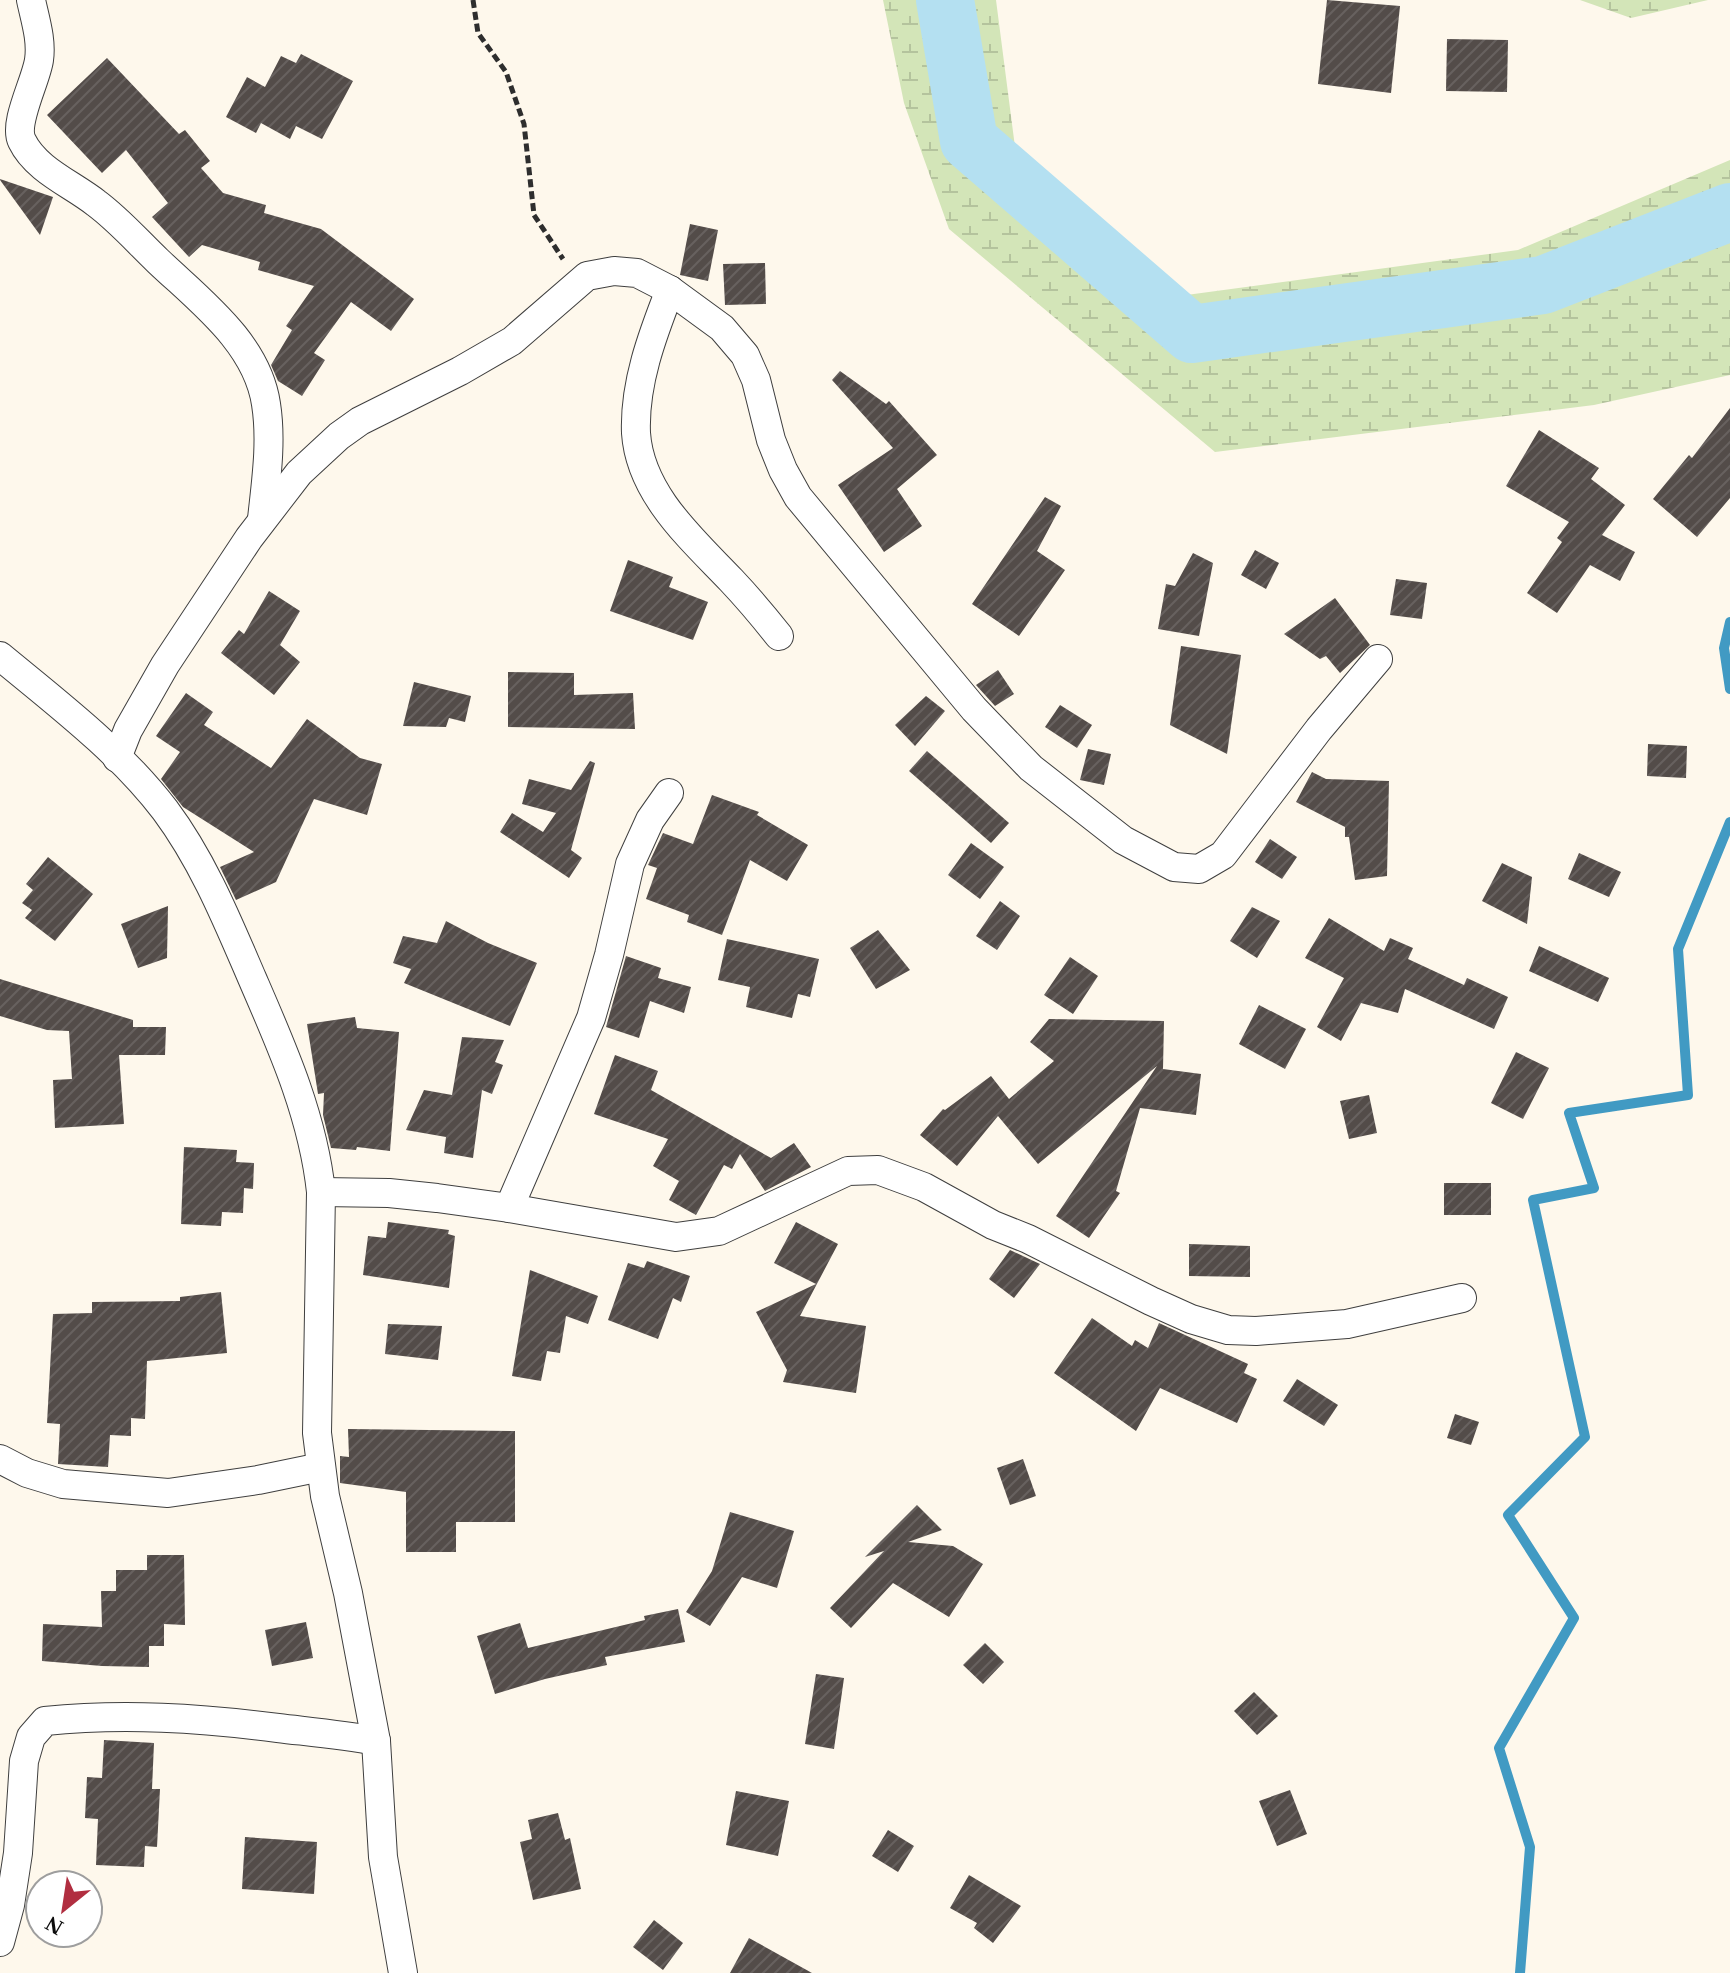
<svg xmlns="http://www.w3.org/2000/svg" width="1730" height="1973" font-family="Georgia,serif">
	<defs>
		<pattern id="wetland-marsh" width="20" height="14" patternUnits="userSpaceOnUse" patternTransform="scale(2)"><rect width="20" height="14" fill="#d3e5b8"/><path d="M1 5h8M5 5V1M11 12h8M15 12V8" fill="none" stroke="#b4c39d"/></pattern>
		<pattern id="building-hatch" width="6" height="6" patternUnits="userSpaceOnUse" patternTransform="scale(2)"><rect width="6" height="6" fill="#534c49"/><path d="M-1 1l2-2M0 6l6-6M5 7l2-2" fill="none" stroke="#67615f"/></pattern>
	</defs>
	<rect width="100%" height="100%" fill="#fef8ec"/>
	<g fill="url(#wetland-marsh)">
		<polygon points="883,0 996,0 1015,147 1179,296 1518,250 1730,160 1730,375 1594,405 1215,452 949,229 904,103"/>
		<polygon points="1580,0 1708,0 1631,18"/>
	</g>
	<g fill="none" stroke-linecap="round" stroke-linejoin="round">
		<g stroke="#419ac3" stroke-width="10">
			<polyline points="1711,220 1730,231"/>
			<polyline points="1730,622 1724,648 1730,689"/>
			<polyline points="1520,1973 1530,1847 1499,1748 1574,1618 1508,1515 1585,1437 1533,1200 1594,1188 1569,1113 1688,1095 1678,949 1730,822"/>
		</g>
		<polyline stroke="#b4e0f1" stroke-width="58" points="945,0 969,141 1192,334 1543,285 1730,212"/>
	</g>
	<g fill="url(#building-hatch)">
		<polygon points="1327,0 1400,6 1391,93 1318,84"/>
		<polygon points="1447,39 1508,40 1507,92 1446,91"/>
		<polygon points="301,54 353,81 322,139 296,126 290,139 261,123 256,133 226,117 247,77 265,87 281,56 296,63"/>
		<polygon points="107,58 179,134 185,130 210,161 201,168 223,193 266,205 264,213 321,229 414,299 391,331 351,302 314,353 325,360 302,396 278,381 271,365 292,330 286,326 314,286 258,270 260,262 202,245 189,257 152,217 168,203 126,150 102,173 47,115"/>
		<polygon points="0,179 53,197 40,235 0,180"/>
		<polygon points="690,224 718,230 708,281 680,275"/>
		<polygon points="765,263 766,304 725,305 723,264"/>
		<polygon points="840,371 886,404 889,401 937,455 897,489 922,526 884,552 838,485 893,448 832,380"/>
		<polygon points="1730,408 1730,498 1697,537 1653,499 1689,455 1692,458"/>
		<polygon points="1539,430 1599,468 1591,479 1625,505 1602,535 1635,552 1620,581 1590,565 1557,613 1527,593 1562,542 1557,538 1569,522 1506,486"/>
		<polygon points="1045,497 1061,506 1037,551 1065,570 1019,636 972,604"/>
		<polygon points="1255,550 1279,563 1266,589 1241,575"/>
		<polygon points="1193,553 1213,563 1199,636 1158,629 1166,584 1175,586"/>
		<polygon points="628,560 673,577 669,587 708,602 693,640 610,611"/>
		<polygon points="1396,579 1427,583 1422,619 1390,615"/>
		<polygon points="269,591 300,611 280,645 300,662 274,695 221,653 239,630 244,634"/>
		<polygon points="1335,598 1370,645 1340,673 1326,656 1320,659 1284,634"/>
		<polygon points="1181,646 1241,655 1227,754 1170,725"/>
		<polygon points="998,670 1014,694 995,706 976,685"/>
		<polygon points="508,672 574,673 574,695 633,693 635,729 508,727"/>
		<polygon points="414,682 471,696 465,722 449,718 446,727 403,726"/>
		<polygon points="186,693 213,712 204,725 271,768 307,719 360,758 382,764 367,815 314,799 276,882 236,900 220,867 254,852 183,807 161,779 180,752 156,736"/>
		<polygon points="926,696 945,711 915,746 895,725"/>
		<polygon points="1060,705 1092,725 1077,748 1045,727"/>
		<polygon points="1648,744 1687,746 1686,778 1647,776"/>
		<polygon points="1088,749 1111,754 1104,785 1080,780"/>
		<polygon points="927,751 1009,823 991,843 909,771"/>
		<polygon points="590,761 595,763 571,850 582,858 569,878 500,832 512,813 543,832 556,813 522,804 529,779 571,790"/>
		<polygon points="1312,772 1326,779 1389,781 1387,876 1355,880 1349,837 1345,837 1345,827 1296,802"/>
		<polygon points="712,795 759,812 757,815 808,845 787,881 750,860 722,935 687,922 689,915 646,899 657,868 648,865 663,833 693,844"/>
		<polygon points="1270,839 1297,857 1282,879 1255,862"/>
		<polygon points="971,843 1004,867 980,899 948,875"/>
		<polygon points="1579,853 1621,872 1609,897 1568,879"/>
		<polygon points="48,857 93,894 55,941 25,918 32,910 22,903 33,890 26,884"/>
		<polygon points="1502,863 1532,877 1527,924 1482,901"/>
		<polygon points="1000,901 1020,916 997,950 976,936"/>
		<polygon points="168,906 167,958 138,968 121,924"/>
		<polygon points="1252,907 1280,921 1257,958 1230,941"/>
		<polygon points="1329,918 1384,951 1390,938 1413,948 1408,959 1464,985 1467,978 1508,997 1494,1029 1405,989 1398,1013 1361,1003 1341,1041 1317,1027 1344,978 1305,958"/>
		<polygon points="446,921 488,943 537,963 510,1026 404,983 411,969 393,963 403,936 437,943"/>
		<polygon points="878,930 910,970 876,989 850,948"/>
		<polygon points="727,939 819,959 810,997 798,994 792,1018 746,1007 750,987 718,980"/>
		<polygon points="1539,946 1609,978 1598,1002 1529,971"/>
		<polygon points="626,956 661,968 658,978 691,987 684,1013 650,1001 639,1038 606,1027"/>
		<polygon points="1070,957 1098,976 1073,1014 1044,995"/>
		<polygon points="0,979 133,1020 133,1027 166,1027 165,1055 119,1055 124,1124 55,1128 53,1080 72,1079 69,1031 47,1030 0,1016"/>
		<polygon points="1259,1005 1306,1029 1285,1069 1239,1044"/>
		<polygon points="355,1017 357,1028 399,1032 390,1151 357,1147 356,1150 331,1148 323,1115 324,1093 318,1094 307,1024"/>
		<polygon points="1049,1019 1164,1021 1163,1069 1201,1074 1196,1115 1140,1108 1116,1191 1120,1193 1089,1238 1056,1216 1157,1066 1038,1164 998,1116 957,1166 920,1135 943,1109 945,1110 991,1076 1009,1099 1054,1061 1030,1042"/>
		<polygon points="462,1037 504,1040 495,1062 503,1065 492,1094 482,1090 473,1158 444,1153 446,1137 406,1130 424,1090 452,1095"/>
		<polygon points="1516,1052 1549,1068 1523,1119 1491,1103"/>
		<polygon points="615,1055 658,1071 651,1090 771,1158 794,1143 811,1167 765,1191 740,1154 732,1169 724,1165 696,1215 669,1200 679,1181 653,1166 668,1139 594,1114"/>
		<polygon points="1369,1095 1377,1133 1349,1139 1340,1101"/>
		<polygon points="184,1147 237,1150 236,1162 254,1163 253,1189 244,1188 243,1213 222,1212 221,1226 181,1224"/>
		<rect x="1444" y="1183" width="47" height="32"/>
		<polygon points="388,1222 449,1230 448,1234 455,1236 449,1288 363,1275 368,1236 386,1238"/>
		<polygon points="796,1222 838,1244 800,1316 866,1326 856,1393 783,1382 787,1370 756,1312 816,1284 774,1263"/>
		<polygon points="1189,1244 1250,1246 1250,1277 1189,1276"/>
		<polygon points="1010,1250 1040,1264 1014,1298 989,1279"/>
		<polygon points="647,1261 690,1276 681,1302 673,1298 658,1339 608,1320 628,1263 644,1268"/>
		<polygon points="530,1270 598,1296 588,1324 566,1316 560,1353 547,1351 541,1381 512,1376"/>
		<polygon points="221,1292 227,1353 147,1361 145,1419 131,1418 131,1436 110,1435 108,1467 58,1464 60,1424 47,1423 53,1314 92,1313 92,1302 180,1301 180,1297"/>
		<polygon points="1092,1318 1132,1346 1135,1340 1148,1348 1159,1323 1248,1364 1244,1373 1257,1379 1237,1423 1160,1388 1136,1431 1054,1373"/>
		<polygon points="388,1324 442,1326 438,1360 385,1354"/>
		<polygon points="1297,1379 1338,1405 1324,1426 1283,1401"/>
		<polygon points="1455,1414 1479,1422 1471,1445 1447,1438"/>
		<polygon points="348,1429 515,1431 515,1522 456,1522 456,1552 406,1552 406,1492 340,1483 340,1456 349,1457"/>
		<polygon points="1023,1459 1036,1496 1010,1505 997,1468"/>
		<polygon points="917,1505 942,1530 908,1542 953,1546 983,1564 949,1617 893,1583 851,1628 830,1608 884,1551 865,1557"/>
		<polygon points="730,1512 794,1531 777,1588 742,1577 710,1626 686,1612 712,1571"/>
		<polygon points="147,1555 184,1555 185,1625 164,1624 164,1646 149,1646 149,1667 102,1666 42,1661 43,1624 102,1627 101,1591 116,1591 116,1570 147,1570"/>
		<polygon points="678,1609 685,1642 605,1657 607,1665 545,1679 495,1694 477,1636 520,1623 528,1648 645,1620 644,1616"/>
		<polygon points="306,1622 313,1658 272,1666 265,1630"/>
		<polygon points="985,1643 1004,1662 983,1684 963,1665"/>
		<polygon points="816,1674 844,1678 834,1749 805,1744"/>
		<polygon points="1254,1692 1278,1716 1257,1735 1234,1711"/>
		<polygon points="104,1740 154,1743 152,1789 160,1789 157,1847 145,1846 144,1867 96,1865 98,1819 85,1818 87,1777 102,1778"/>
		<polygon points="1290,1790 1307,1834 1277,1846 1259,1801"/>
		<polygon points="736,1791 789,1801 778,1856 726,1845"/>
		<polygon points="558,1813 565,1840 570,1838 581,1889 533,1900 520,1842 532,1839 528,1820"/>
		<polygon points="888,1830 914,1846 898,1872 872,1856"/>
		<polygon points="245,1837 317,1842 314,1894 242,1889"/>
		<polygon points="969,1875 1021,1906 993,1943 974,1928 977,1923 950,1908"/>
		<polygon points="654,1920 683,1943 663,1970 633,1947"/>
		<polygon points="749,1938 812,1973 730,1973"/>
	</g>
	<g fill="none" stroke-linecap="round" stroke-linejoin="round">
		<g stroke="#3f3f3f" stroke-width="30">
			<g id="street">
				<path d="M31,0C35,19 42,40 39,60C36,81 13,123 22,141C36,170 72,184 96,203C119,220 138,242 158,261C200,301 257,343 266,404C272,442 266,481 262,519"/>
				<path d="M670,290C652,336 634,384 636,433C640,494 692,539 731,580C748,598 764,617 779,636"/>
				<path d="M0,656C58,704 119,750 165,810C203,861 227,920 252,978C282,1047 313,1116 321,1192L317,1433L325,1496L348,1593L376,1741L383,1857L403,1973"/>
				<polyline points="117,758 128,730 165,665 249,538 299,473 339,436 360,421 460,371 512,341 587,276 614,271 637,273 670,290 722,328 745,355 756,380 771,440 783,470 798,497 974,709 1031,768 1123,840 1174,867 1199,869 1223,855 1319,729 1378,659"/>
				<polyline points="321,1192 389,1193 437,1198 509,1208 676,1237 719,1231 848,1171 878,1170 924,1187 993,1225 1028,1239 1151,1301 1191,1319 1228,1330 1256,1331 1347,1324 1462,1298"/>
				<polyline points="509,1208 591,1018 609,955 630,864 650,820 669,793"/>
				<polyline points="0,1459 27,1473 63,1484 168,1493 258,1480 321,1467"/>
				<path d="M0,1942L10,1905L18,1853L24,1761L31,1737L45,1721C124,1713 200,1718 278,1728C311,1732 343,1735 376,1741"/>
			</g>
		</g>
		<polyline stroke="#2e2e2e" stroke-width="5" stroke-dasharray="8 4" stroke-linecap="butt" points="473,0 478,33 506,72 524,124 534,215 563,259"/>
		<use href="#street" stroke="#fff" stroke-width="28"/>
	</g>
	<g transform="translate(64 1909) rotate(210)"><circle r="38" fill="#ffffff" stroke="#9e9e9e" stroke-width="2"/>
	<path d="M0-6L14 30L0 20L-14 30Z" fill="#b12e40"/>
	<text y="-12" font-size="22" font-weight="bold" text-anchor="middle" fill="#0c0c0c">N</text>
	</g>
</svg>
